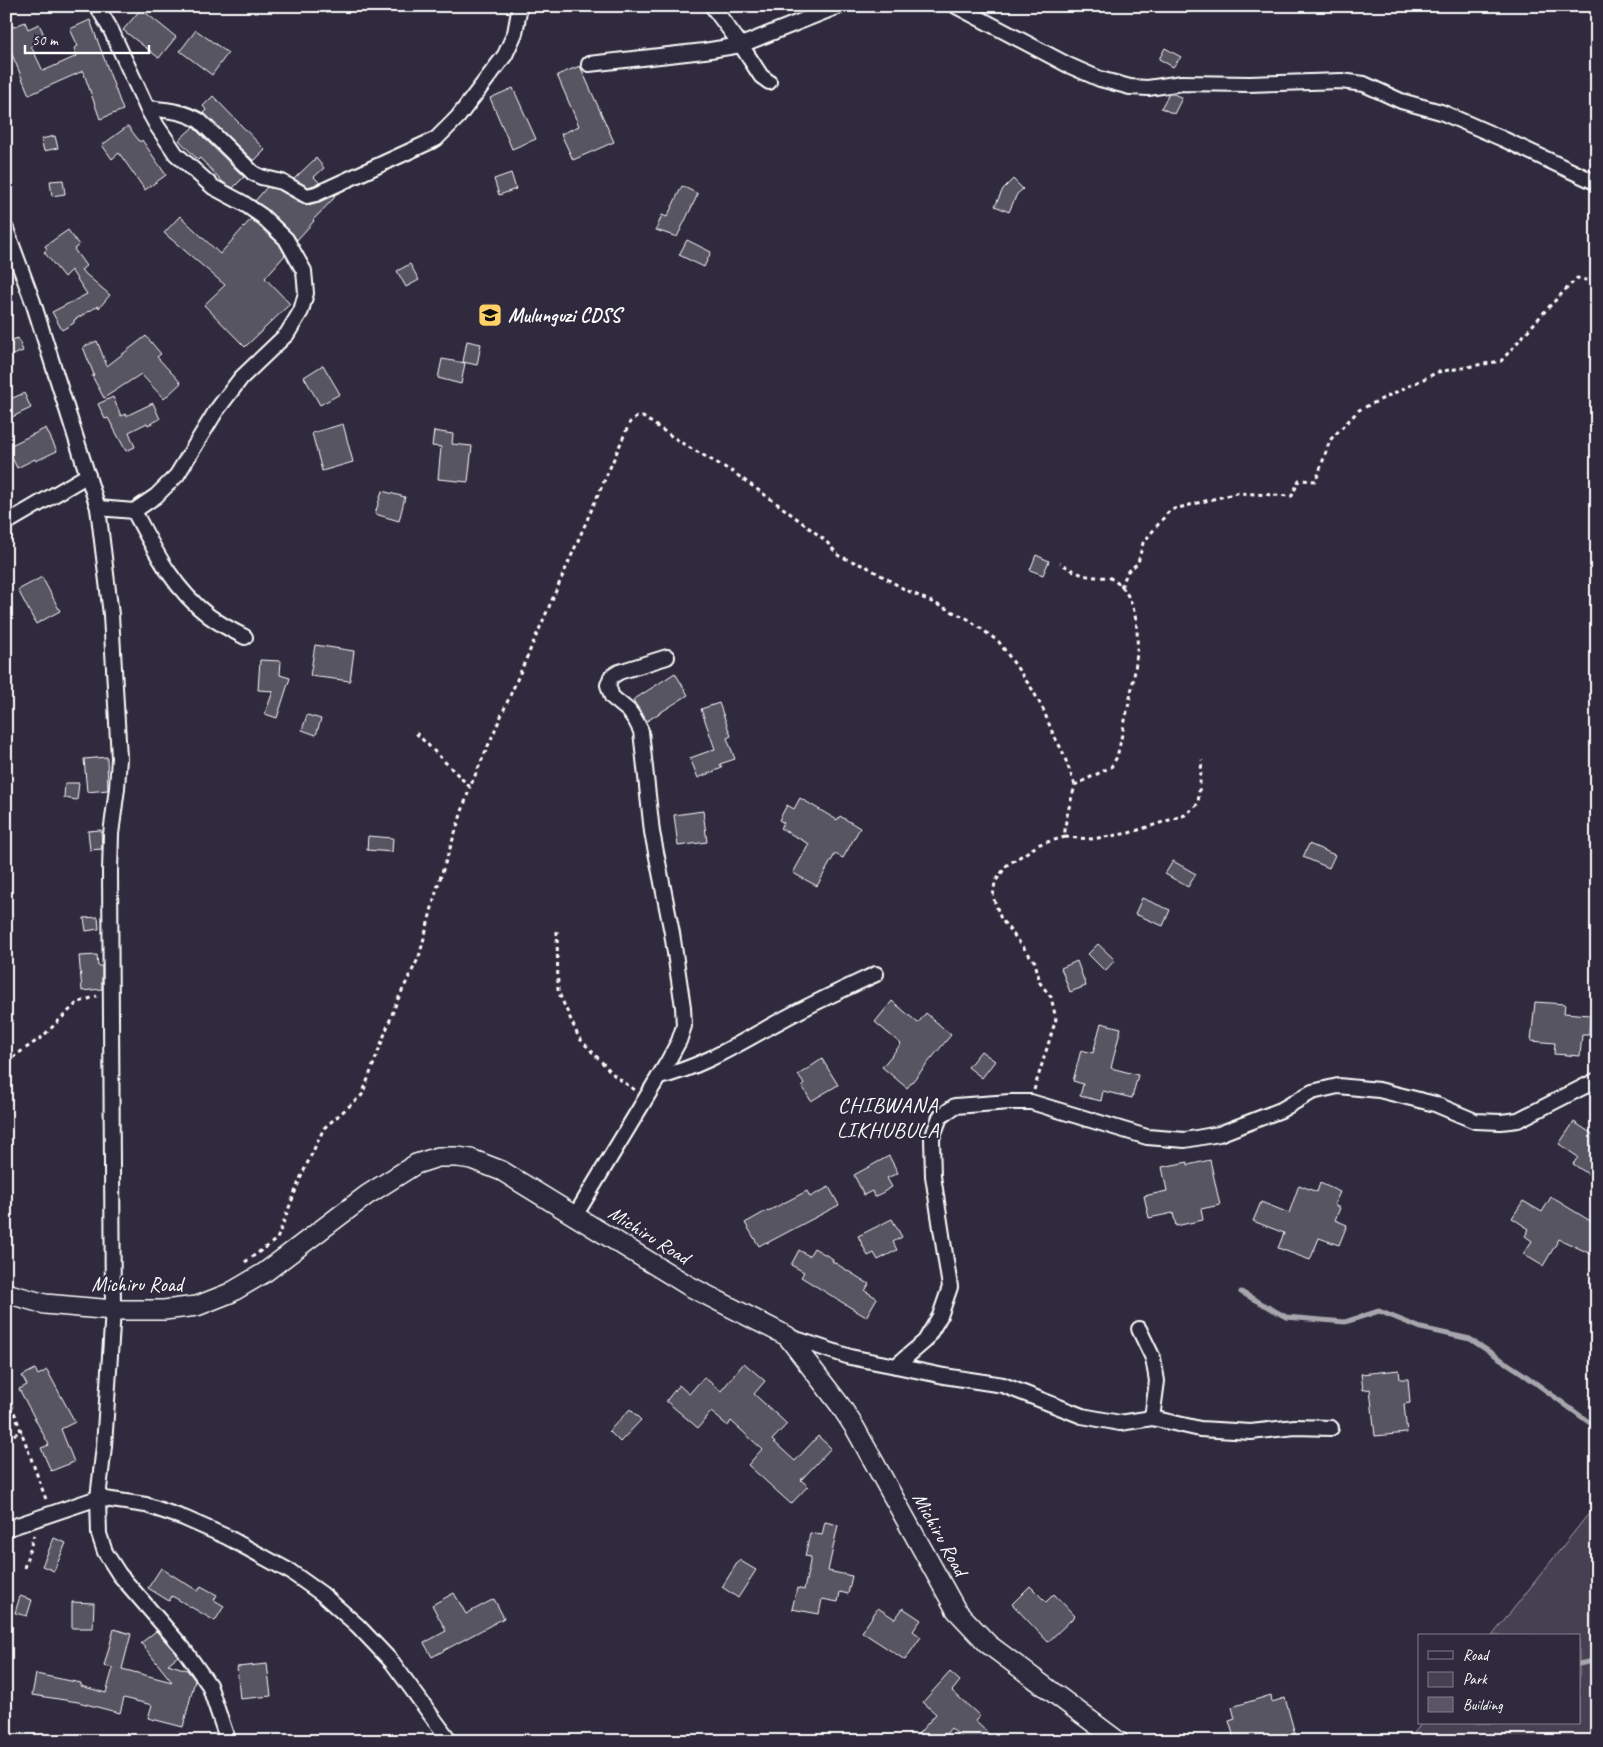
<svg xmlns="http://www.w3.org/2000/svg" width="1603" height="1747" font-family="Caveat,sans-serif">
	<rect width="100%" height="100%" fill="#2f2a3d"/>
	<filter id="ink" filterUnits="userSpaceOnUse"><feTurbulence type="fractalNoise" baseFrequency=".02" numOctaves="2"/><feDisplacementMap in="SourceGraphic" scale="10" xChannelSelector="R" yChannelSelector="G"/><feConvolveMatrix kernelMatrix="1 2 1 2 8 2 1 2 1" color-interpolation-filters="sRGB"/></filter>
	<g filter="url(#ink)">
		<polygon fill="#464152" stroke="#a2a0a8" points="1597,1503 1597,1741 1408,1741 1422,1723 1579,1723 1579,1636 1492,1636"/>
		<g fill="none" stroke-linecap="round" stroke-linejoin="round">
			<g stroke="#a7a6ad" stroke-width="5">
				<polyline points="1241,1292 1286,1317 1345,1322 1379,1311 1421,1328 1470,1339 1522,1373 1597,1428"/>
				<polyline points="1579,1664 1597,1660"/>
			</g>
		</g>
		<g fill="#595564" stroke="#fff">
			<polygon points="141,9 176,37 159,58 123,30"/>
			<polygon points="90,20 123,110 100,119 83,71 29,95 6,40 6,30 25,22 28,29 39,24 46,39 31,46 43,71 77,56 74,48 78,46 70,29"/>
			<polygon points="196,30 228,53 212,75 180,51"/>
			<polygon points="1165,48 1181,57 1173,67 1159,59"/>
			<polygon points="580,66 614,142 573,160 561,134 579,126 557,75"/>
			<polygon points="513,88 536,139 512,149 490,98"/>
			<polygon points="1169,94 1174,94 1182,98 1174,114 1161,108"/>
			<polygon points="213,96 265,150 254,161 203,113 206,110 203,106"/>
			<polygon points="128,126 140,142 142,140 166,175 145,190 119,153 112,159 102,145"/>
			<polygon points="193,127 244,177 233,188 224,183 200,158 198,160 179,140"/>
			<polygon points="55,136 58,148 44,151 41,139"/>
			<polygon points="316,158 324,168 314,177 320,183 308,187 294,179"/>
			<polygon points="511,173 516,189 499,195 494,179"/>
			<polygon points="1013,179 1023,189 1017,194 1009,212 995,206 1003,189"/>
			<polygon points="63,180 65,194 52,196 50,181"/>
			<polygon points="682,186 698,194 677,237 656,230 662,215 667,217"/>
			<polygon points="267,187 279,190 303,204 308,205 319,202 334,195 335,197 313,220 314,221 297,240 292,233 268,210 255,201"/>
			<polygon points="180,216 220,254 251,219 279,244 285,255 265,278 290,304 245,347 204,305 225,285 164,233"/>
			<polygon points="68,230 79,245 74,249 86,266 81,270 110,295 99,308 98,306 74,320 74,323 62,330 52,312 87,294 71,270 64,277 44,252 47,249 45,246"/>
			<polygon points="687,240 711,252 704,267 679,255"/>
			<polygon points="410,264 419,280 406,287 397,271"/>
			<polygon points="146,336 161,354 157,357 181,383 164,399 141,374 104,398 92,376 94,375 83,347 97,341 107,366"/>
			<polygon points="18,338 23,351 6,358 6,342"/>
			<polygon points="467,341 481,344 477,365 463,362"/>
			<polygon points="442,359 465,363 461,384 438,378"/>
			<polygon points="323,365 340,394 320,405 304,377"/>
			<polygon points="24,393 31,408 6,420 6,401"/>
			<polygon points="113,397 121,416 125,414 126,416 153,403 160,419 148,425 147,423 129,432 135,447 126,451 108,418 105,419 98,404"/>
			<polygon points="343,424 353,462 322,471 312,433"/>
			<polygon points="46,428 57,451 36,461 35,459 17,468 7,447"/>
			<polygon points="434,431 453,434 452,444 472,446 468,482 438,479 441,447 432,446"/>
			<polygon points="382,491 405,497 399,521 375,514"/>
			<polygon points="1036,555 1049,561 1043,575 1030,570"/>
			<polygon points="42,577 60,611 36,624 18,590"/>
			<polygon points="315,645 354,651 350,681 310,676"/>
			<polygon points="260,660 281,661 280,675 290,678 277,718 265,714 273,691 258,690"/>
			<polygon points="675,673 688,695 647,721 633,700"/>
			<polygon points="719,703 731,736 727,738 735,759 720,764 722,768 698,778 690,758 715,749 701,709"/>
			<polygon points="307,715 321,719 316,735 302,730"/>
			<polygon points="107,757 108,790 87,792 84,759"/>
			<polygon points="65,783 79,783 77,800 64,798"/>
			<polygon points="800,798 837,820 840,816 860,828 843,858 835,854 817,886 793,873 809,844 780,828 784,823 779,820 787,805 794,809"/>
			<polygon points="703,811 707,842 678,846 674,815"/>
			<polygon points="101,830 102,849 90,850 88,831"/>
			<polygon points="368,836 393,838 392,852 367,850"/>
			<polygon points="1309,844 1335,855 1329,868 1303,857"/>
			<polygon points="1173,861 1196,874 1188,887 1165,874"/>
			<polygon points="1142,898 1170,910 1163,926 1135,914"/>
			<polygon points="98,917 99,929 86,931 84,918"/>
			<polygon points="1098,944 1115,960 1105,971 1088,954"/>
			<polygon points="97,955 98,966 102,966 102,989 82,991 79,956"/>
			<polygon points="1077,961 1086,986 1070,992 1061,968"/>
			<polygon points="892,1001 918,1023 926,1013 951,1035 907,1088 882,1067 901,1044 875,1022"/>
			<polygon points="1535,1002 1565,1004 1564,1013 1590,1015 1589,1035 1582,1035 1580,1056 1554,1054 1555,1043 1531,1041"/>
			<polygon points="1101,1023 1121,1028 1111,1068 1138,1075 1132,1098 1103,1091 1101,1101 1080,1096 1083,1084 1073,1081 1081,1050 1093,1053"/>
			<polygon points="981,1051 995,1061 982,1078 968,1067"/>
			<polygon points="822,1059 838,1085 811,1101 802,1086 804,1084 798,1075"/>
			<polygon points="1574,1122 1597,1137 1597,1161 1588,1174 1573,1164 1578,1157 1559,1144"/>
			<polygon points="889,1156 898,1173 887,1178 892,1187 875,1197 872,1191 864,1195 854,1175"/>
			<polygon points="1210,1160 1220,1205 1201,1209 1203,1220 1176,1226 1173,1213 1149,1218 1144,1196 1167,1191 1162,1167 1188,1162 1188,1165"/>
			<polygon points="1320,1183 1340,1192 1334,1205 1340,1208 1335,1220 1347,1225 1339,1245 1319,1238 1310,1260 1278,1248 1284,1233 1253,1221 1261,1202 1289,1213 1299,1185 1317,1192"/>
			<polygon points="829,1187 839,1205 767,1243 766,1242 759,1246 745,1223 768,1210 768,1211 807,1191 810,1197"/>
			<polygon points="1551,1197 1597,1225 1597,1247 1593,1255 1559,1239 1543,1266 1523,1254 1532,1241 1525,1236 1529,1229 1512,1218 1523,1201 1542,1212"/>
			<polygon points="892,1219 902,1237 893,1242 897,1250 878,1260 874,1253 868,1256 858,1236"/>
			<polygon points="814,1248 833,1259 832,1261 869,1284 865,1291 877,1298 866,1317 801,1277 804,1272 791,1265 799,1250 809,1256"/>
			<polygon points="744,1363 765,1381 754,1394 787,1424 772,1440 795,1461 818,1436 831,1448 801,1480 808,1486 791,1504 748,1465 762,1449 731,1421 728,1426 711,1412 698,1428 666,1401 679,1385 689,1394 704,1377 721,1391"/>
			<polygon points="35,1369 38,1375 47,1370 75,1422 61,1429 74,1462 51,1471 41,1448 49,1445 19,1389 27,1385 22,1376"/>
			<polygon points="1399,1370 1400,1379 1408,1379 1410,1403 1404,1404 1407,1433 1375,1436 1370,1389 1363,1390 1361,1374"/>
			<polygon points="630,1409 641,1420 620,1442 609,1431"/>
			<polygon points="825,1522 838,1525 828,1571 852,1576 848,1594 840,1592 838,1602 822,1599 819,1614 792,1609 797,1588 804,1590 811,1557 805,1556 810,1533 822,1535"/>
			<polygon points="54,1538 66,1543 54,1571 42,1566"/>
			<polygon points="739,1560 756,1570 738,1598 722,1587"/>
			<polygon points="161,1568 198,1591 201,1586 217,1595 214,1600 224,1606 215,1621 172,1596 169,1601 148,1588"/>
			<polygon points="1030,1586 1046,1602 1054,1594 1075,1616 1048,1642 1012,1604"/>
			<polygon points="454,1593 466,1614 494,1599 504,1618 432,1657 424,1643 446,1631 432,1605"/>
			<polygon points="20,1596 32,1600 27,1616 15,1613"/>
			<polygon points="72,1602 94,1603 93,1628 72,1628"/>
			<polygon points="878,1608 895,1619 903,1608 921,1620 913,1631 921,1637 905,1660 862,1632"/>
			<polygon points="114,1629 131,1634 122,1669 172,1682 141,1643 156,1631 176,1653 178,1656 168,1664 187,1670 195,1680 183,1727 148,1718 152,1705 124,1698 120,1713 78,1702 32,1695 36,1674 81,1683 81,1686 106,1693 113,1668 104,1666"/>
			<polygon points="267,1664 271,1696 240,1699 237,1667"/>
			<polygon points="950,1672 960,1681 952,1691 980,1716 975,1721 989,1734 983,1741 966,1741 951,1728 940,1741 912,1741 936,1714 923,1702"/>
			<polygon points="1271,1695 1272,1702 1285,1698 1295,1734 1284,1738 1284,1741 1235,1741 1229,1721 1235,1719 1232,1707"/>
		</g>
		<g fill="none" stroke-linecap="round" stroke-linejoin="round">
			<g stroke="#fff" stroke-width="18">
				<g id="street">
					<polyline points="97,6 111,30 147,108 157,126 176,154 213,187 243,203 262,216 286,239 304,271 306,293 301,311 287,334 241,378 216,411 177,475 156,496 134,511"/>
					<polyline points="712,6 741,45 839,6"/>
					<polyline points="956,6 1068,65 1100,79 1130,87 1148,88 1182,83 1250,84 1341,81 1364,84 1401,101 1441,112 1503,139 1597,183"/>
					<polyline points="589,64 704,51 741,45 761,76 769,82"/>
					<path d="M147,108C166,110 184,111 200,121L253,173L261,177L282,182L307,196L316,194L436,139L458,117L505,55L515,33L520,6"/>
					<polyline points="6,229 33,302 98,508 111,615 119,758 117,788 111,834 110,872 113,1310 104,1446 98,1498 99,1534 105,1552 119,1574 183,1648 209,1685 228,1741"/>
					<path d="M98,508L134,511C154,549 173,589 209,616C220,624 233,631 245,637"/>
					<polyline points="6,523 88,475"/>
					<path d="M659,1077C703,1067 741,1042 780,1021C811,1004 844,989 876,974"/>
					<polyline points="575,1216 667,1063 679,1041 684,1026 683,1007 672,933 652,832 641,731 636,721 629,711 612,697 608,685 611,677 619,672 667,657"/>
					<polyline points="1139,1329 1153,1358 1157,1381 1152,1418"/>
					<polyline points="787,1336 850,1357 896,1366 925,1341 940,1316 950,1287 933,1176 932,1138 940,1117 955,1106 1010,1102 1031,1102 1147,1137 1185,1140 1219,1134 1281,1110 1312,1092 1338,1086 1379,1090 1435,1104 1475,1121 1501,1122 1518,1120 1597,1080"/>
					<polyline points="896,1366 944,1376 1003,1385 1082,1416 1120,1423 1152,1418 1200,1429 1251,1432 1295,1427 1331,1428"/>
					<polyline points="6,1529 98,1498 146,1505 184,1518 227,1537 291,1572 322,1594 358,1626 392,1662 450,1741"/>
				</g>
			</g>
			<g stroke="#fff" stroke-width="22">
				<polyline id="secondary" points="6,1293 45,1304 113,1310 164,1310 197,1306 230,1293 264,1273 367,1195 416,1164 438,1157 458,1157 471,1159 502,1171 689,1286 787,1336 840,1405 855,1428 956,1610 988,1644 1118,1741"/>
			</g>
			<g stroke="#fff" stroke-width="3" stroke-dasharray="4 4" stroke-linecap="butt">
				<polyline points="1121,587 1128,571 1138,563 1143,543 1170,510 1237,493 1292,496 1299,480 1316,481 1330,440 1359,410 1438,372 1501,361 1546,310 1577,278 1595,282 1597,286"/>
				<polyline points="416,733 470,787 630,422 637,417 643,417 685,445 733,472 779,505 825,540 839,556 867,567 904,589 968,619 999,642 1032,689 1043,709 1053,734 1062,750 1075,785"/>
				<polyline points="1065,837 1092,839 1129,833 1185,815 1198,804 1202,760"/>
				<polyline points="557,931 558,991 579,1038 615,1076 635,1090"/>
				<polyline points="6,1062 42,1037 77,1003 97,996"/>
				<path d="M1034,1090L1056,1019L1051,997L1040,983L1035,962L1001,919L993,897L995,882L1007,865L1040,844L1065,837C1064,819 1071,803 1075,785L1111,767L1117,757L1120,744C1128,701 1154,623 1121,586C1118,583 1113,580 1109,577C1086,578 1080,575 1060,563"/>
				<polyline points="245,1262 277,1239 300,1179 324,1128 362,1095 397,1001 419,957 438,885 470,787"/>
				<polyline points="6,1390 47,1502"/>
				<polyline points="6,1437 22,1432"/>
				<polyline points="24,1568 34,1535"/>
			</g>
			<use href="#street" stroke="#2f2a3d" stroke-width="14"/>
			<use href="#secondary" stroke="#2f2a3d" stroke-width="19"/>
		</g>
	</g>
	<defs>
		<g id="school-square" transform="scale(1.25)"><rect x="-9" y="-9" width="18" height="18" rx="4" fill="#ffd166" stroke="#2f2a3d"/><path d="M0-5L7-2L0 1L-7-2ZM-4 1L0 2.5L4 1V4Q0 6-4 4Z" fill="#111"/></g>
	</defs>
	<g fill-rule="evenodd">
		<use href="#school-square" x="490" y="315"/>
	</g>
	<g text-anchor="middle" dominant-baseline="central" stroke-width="4" stroke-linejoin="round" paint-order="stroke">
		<g font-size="20" font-weight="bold" fill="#fff" stroke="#2f2a3d" text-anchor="start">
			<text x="508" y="315">Mulunguzi CDSS</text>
		</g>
		<g font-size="20" fill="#fff" stroke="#2f2a3d">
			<text transform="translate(649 1235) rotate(32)">Michiru Road</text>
			<text x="137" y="1284">Michiru Road</text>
			<text transform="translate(940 1534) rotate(61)">Michiru Road</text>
		</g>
		<g font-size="22" letter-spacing="1" fill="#fff" stroke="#2f2a3d">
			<text x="888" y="1105">CHIBWANA<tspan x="888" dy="25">LIKHUBULA</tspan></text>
		</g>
	</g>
	<rect width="1603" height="1747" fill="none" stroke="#2f2a3d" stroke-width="25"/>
	<rect x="12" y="12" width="1578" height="1722" fill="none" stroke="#fff" stroke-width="2" filter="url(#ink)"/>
	<rect x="1418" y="1634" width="162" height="90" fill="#2f2a3d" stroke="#827f8b"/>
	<rect x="1428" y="1651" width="25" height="8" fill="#2f2a3d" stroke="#827f8b"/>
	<text x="1463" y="1660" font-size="15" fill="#ffffff">Road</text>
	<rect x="1428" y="1672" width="25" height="15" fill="#464152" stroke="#827f8b"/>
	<text x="1463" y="1684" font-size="15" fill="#ffffff">Park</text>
	<rect x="1428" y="1697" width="25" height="15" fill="#595564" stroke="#827f8b"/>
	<text x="1463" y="1710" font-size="15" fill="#ffffff">Building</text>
	<path d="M25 45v8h124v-8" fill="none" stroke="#ffffff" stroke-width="2.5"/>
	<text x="32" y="45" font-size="15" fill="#ffffff" stroke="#2f2a3d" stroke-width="4" paint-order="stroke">50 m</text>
</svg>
